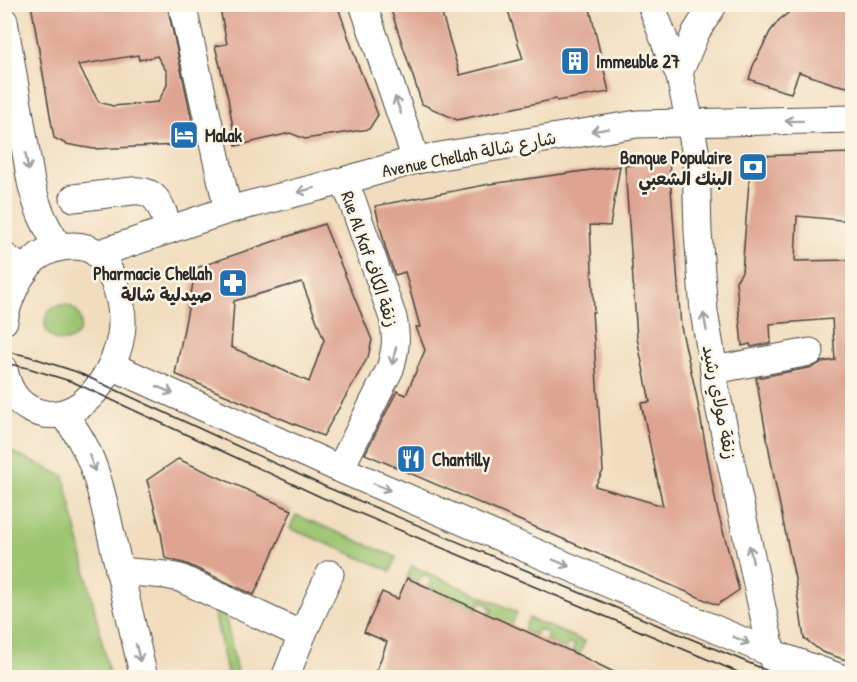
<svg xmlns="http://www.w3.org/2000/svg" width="857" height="682" font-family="'Patrick Hand','Playpen Sans Arabic',sans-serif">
	<rect width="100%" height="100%" fill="#fcf5e5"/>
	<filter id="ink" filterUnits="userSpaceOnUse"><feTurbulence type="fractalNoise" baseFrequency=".0167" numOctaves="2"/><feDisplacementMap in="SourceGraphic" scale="12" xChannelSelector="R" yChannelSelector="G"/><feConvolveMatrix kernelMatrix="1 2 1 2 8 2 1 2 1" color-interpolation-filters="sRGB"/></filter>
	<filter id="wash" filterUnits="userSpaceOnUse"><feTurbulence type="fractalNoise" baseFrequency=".008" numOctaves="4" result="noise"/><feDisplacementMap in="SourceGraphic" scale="24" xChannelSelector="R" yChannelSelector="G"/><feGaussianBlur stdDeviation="1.35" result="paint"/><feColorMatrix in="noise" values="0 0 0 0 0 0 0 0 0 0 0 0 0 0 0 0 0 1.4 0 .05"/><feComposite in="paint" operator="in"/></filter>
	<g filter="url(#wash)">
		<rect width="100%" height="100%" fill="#f1ddbe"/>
		<g fill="#9cc571" stroke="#64784e" stroke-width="1.5">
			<circle cx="63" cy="323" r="18"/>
			<polygon points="5,449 64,476 110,677 5,677"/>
			<polygon points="296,515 396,557 391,571 290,528"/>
			<polygon points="412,566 517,612 507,636 488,614 489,612 492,612 493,609 489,607 490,606 481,601 477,609 428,587 432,579 422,575 418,583 407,578"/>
			<polygon points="223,604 238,677 228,677 213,606"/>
			<polygon points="529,618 585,642 579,655 572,652 575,645 569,643 566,650 546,640 548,633 538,629 535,635 524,630"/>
		</g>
		<g id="blocks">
			<g fill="#dea491" fill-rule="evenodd">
				<path d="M31,4H167L197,144L94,149L66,144L54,138ZM138,55L139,60L157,56L167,72V85L158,102L113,106L99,102L78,65Z"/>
				<polygon points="219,4 337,4 358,65 378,115 369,129 305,139 290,133 236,146 228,98 215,46 227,44"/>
				<polygon points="389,4 439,4 460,75 523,59 506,4 589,4 609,92 557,101 556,99 457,120 422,104"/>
				<polygon points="800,4 852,4 852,88 834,84 799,72 791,93 773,88 749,79 753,66 770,32 779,20"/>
				<polygon points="852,153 852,221 797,216 795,261 852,260 852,662 822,652 804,638 795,579 774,477 756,378 813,367 822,362 835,360 832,319 770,324 771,343 751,347 750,344 742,346 736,281 742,272 751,156"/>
				<polygon points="669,160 681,327 696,393 717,509 739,590 717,605 365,454 397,391 406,395 425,350 416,327 420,327 405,272 395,275 386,250 375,206 490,184 620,166 610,226 590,225 594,312 592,312 603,471 595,486 663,506 641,403 650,402 637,338 625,166"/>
				<path d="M324,224L372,340L368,357L323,436L175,374L196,268ZM302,282L324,340L309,382L231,347L234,301Z"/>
				<polygon points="178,459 292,510 254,595 187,564 165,558 161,533 147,480"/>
				<polygon points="407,578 581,656 626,678 374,678 387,642 364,632 382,592 398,599"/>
			</g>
		</g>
	</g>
	<g filter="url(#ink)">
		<use href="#blocks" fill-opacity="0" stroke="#494641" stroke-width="1.5"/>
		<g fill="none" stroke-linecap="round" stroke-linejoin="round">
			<g stroke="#494641" stroke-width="29">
				<g id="minor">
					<polyline points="182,4 228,210"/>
					<polyline points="363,4 416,160"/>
					<polyline points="651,4 671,58 679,73 690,123 696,155 698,233 704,312 714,370 715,387 777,678"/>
					<path d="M4,21L31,182C37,208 44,224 59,247"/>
					<polyline points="679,73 696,32 714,4"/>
					<path d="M74,198L132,191C159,189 162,209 169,230"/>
					<polyline points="97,254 228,210 343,181 416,160 637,124 852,119"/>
					<polyline points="4,256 25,271"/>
					<path d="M4,321C7,302 19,273 34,260C49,246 81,240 98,254C103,258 107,267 110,273C120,292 124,314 121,335C115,374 77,433 30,409C14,401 7,386 4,369"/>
					<polyline points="112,366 340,469 771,653 841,678"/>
					<polyline points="714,370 810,352"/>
					<path d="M62,414C97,451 103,502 115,551C125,593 134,635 144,678"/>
					<path d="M340,469L390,369C396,349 397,338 393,318L352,200L343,181"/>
					<polyline points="119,571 166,575 180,578 302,635"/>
					<polyline points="285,678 302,635 330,574"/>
				</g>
			</g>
			<use href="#minor" stroke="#fff" stroke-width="27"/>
			<g stroke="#2b2b2b" stroke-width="1.5">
				<polyline points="4,351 28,356 77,372 326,487 785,678"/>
				<polyline points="4,363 28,368 73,382 323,498 752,678"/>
			</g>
		</g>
		<defs><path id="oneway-shaft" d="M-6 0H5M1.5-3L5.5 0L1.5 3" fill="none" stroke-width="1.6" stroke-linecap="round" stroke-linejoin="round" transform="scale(1.5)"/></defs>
		<g stroke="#a0a0a0">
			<use href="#oneway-shaft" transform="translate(398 105) rotate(-109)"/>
			<use href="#oneway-shaft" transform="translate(794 121) rotate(179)"/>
			<use href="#oneway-shaft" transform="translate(600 130) rotate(171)"/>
			<use href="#oneway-shaft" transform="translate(27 162) rotate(81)"/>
			<use href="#oneway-shaft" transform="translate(306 190) rotate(166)"/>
			<use href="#oneway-shaft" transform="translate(705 322) rotate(-100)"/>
			<use href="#oneway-shaft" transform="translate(394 356) rotate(103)"/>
			<use href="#oneway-shaft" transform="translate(165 390) rotate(24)"/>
			<use href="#oneway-shaft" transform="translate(92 463) rotate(71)"/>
			<use href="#oneway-shaft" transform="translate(382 487) rotate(23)"/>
			<use href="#oneway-shaft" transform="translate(751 554) rotate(-102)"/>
			<use href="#oneway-shaft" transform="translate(561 563) rotate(23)"/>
			<use href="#oneway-shaft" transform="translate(741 640) rotate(23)"/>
			<use href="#oneway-shaft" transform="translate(138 653) rotate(77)"/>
		</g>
	</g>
	<defs>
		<g id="building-square" transform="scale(1.5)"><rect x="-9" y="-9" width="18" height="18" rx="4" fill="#1f6fb2" stroke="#fcf5e5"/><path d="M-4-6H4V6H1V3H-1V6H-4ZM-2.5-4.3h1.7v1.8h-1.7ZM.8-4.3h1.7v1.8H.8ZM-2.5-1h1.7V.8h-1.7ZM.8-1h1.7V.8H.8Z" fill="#fff"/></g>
		<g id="hotel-square" transform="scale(1.5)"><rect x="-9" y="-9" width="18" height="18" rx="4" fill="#1f6fb2" stroke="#fcf5e5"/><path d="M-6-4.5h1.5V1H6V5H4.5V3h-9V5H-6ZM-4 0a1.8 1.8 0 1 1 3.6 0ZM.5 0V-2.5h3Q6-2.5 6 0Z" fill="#fff"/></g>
		<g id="bank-square" transform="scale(1.5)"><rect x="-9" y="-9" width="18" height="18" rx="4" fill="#1f6fb2" stroke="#fcf5e5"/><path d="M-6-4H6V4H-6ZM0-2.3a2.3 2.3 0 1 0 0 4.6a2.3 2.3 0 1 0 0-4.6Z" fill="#fff"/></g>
		<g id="pharmacy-square" transform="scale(1.5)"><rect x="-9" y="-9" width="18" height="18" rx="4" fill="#1f6fb2" stroke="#fcf5e5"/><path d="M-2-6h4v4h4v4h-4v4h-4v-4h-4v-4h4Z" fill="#fff"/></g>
		<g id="restaurant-square" transform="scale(1.5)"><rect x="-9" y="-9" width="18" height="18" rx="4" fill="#1f6fb2" stroke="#fcf5e5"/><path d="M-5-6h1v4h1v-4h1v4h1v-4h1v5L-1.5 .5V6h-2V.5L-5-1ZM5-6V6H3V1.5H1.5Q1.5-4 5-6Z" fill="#fff"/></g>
	</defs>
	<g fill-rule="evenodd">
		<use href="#building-square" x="575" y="61"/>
		<use href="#hotel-square" x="184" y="135"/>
		<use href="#bank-square" x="753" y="167"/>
		<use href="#pharmacy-square" x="233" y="283"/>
		<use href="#restaurant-square" x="411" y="459"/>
	</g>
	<g text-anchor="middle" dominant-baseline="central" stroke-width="5" stroke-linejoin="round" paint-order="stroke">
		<g font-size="18" font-weight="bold" fill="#2b2b2b" stroke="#fcf5e5" text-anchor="start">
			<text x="596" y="61">Immeuble 27</text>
			<text x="205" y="135">Malak</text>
			<text x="732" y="157" text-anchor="end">Banque Populaire<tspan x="732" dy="21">البنك الشعبي</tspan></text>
			<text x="212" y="273" text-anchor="end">Pharmacie Chellah<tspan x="212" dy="21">صيدلية شالة</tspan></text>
			<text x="432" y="459">Chantilly</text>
		</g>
		<g font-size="18" fill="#2b2b2b" stroke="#fcf5e5">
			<text transform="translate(469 154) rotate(-11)">Avenue Chellah شارع شالة</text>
			<text transform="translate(370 259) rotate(71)">Rue Al Kaf زنقة الكاف</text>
			<text transform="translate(720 402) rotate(79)">زنقة مولاي رشيد</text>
		</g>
	</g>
	<rect width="857" height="682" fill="none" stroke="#fcf5e5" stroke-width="24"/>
</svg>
